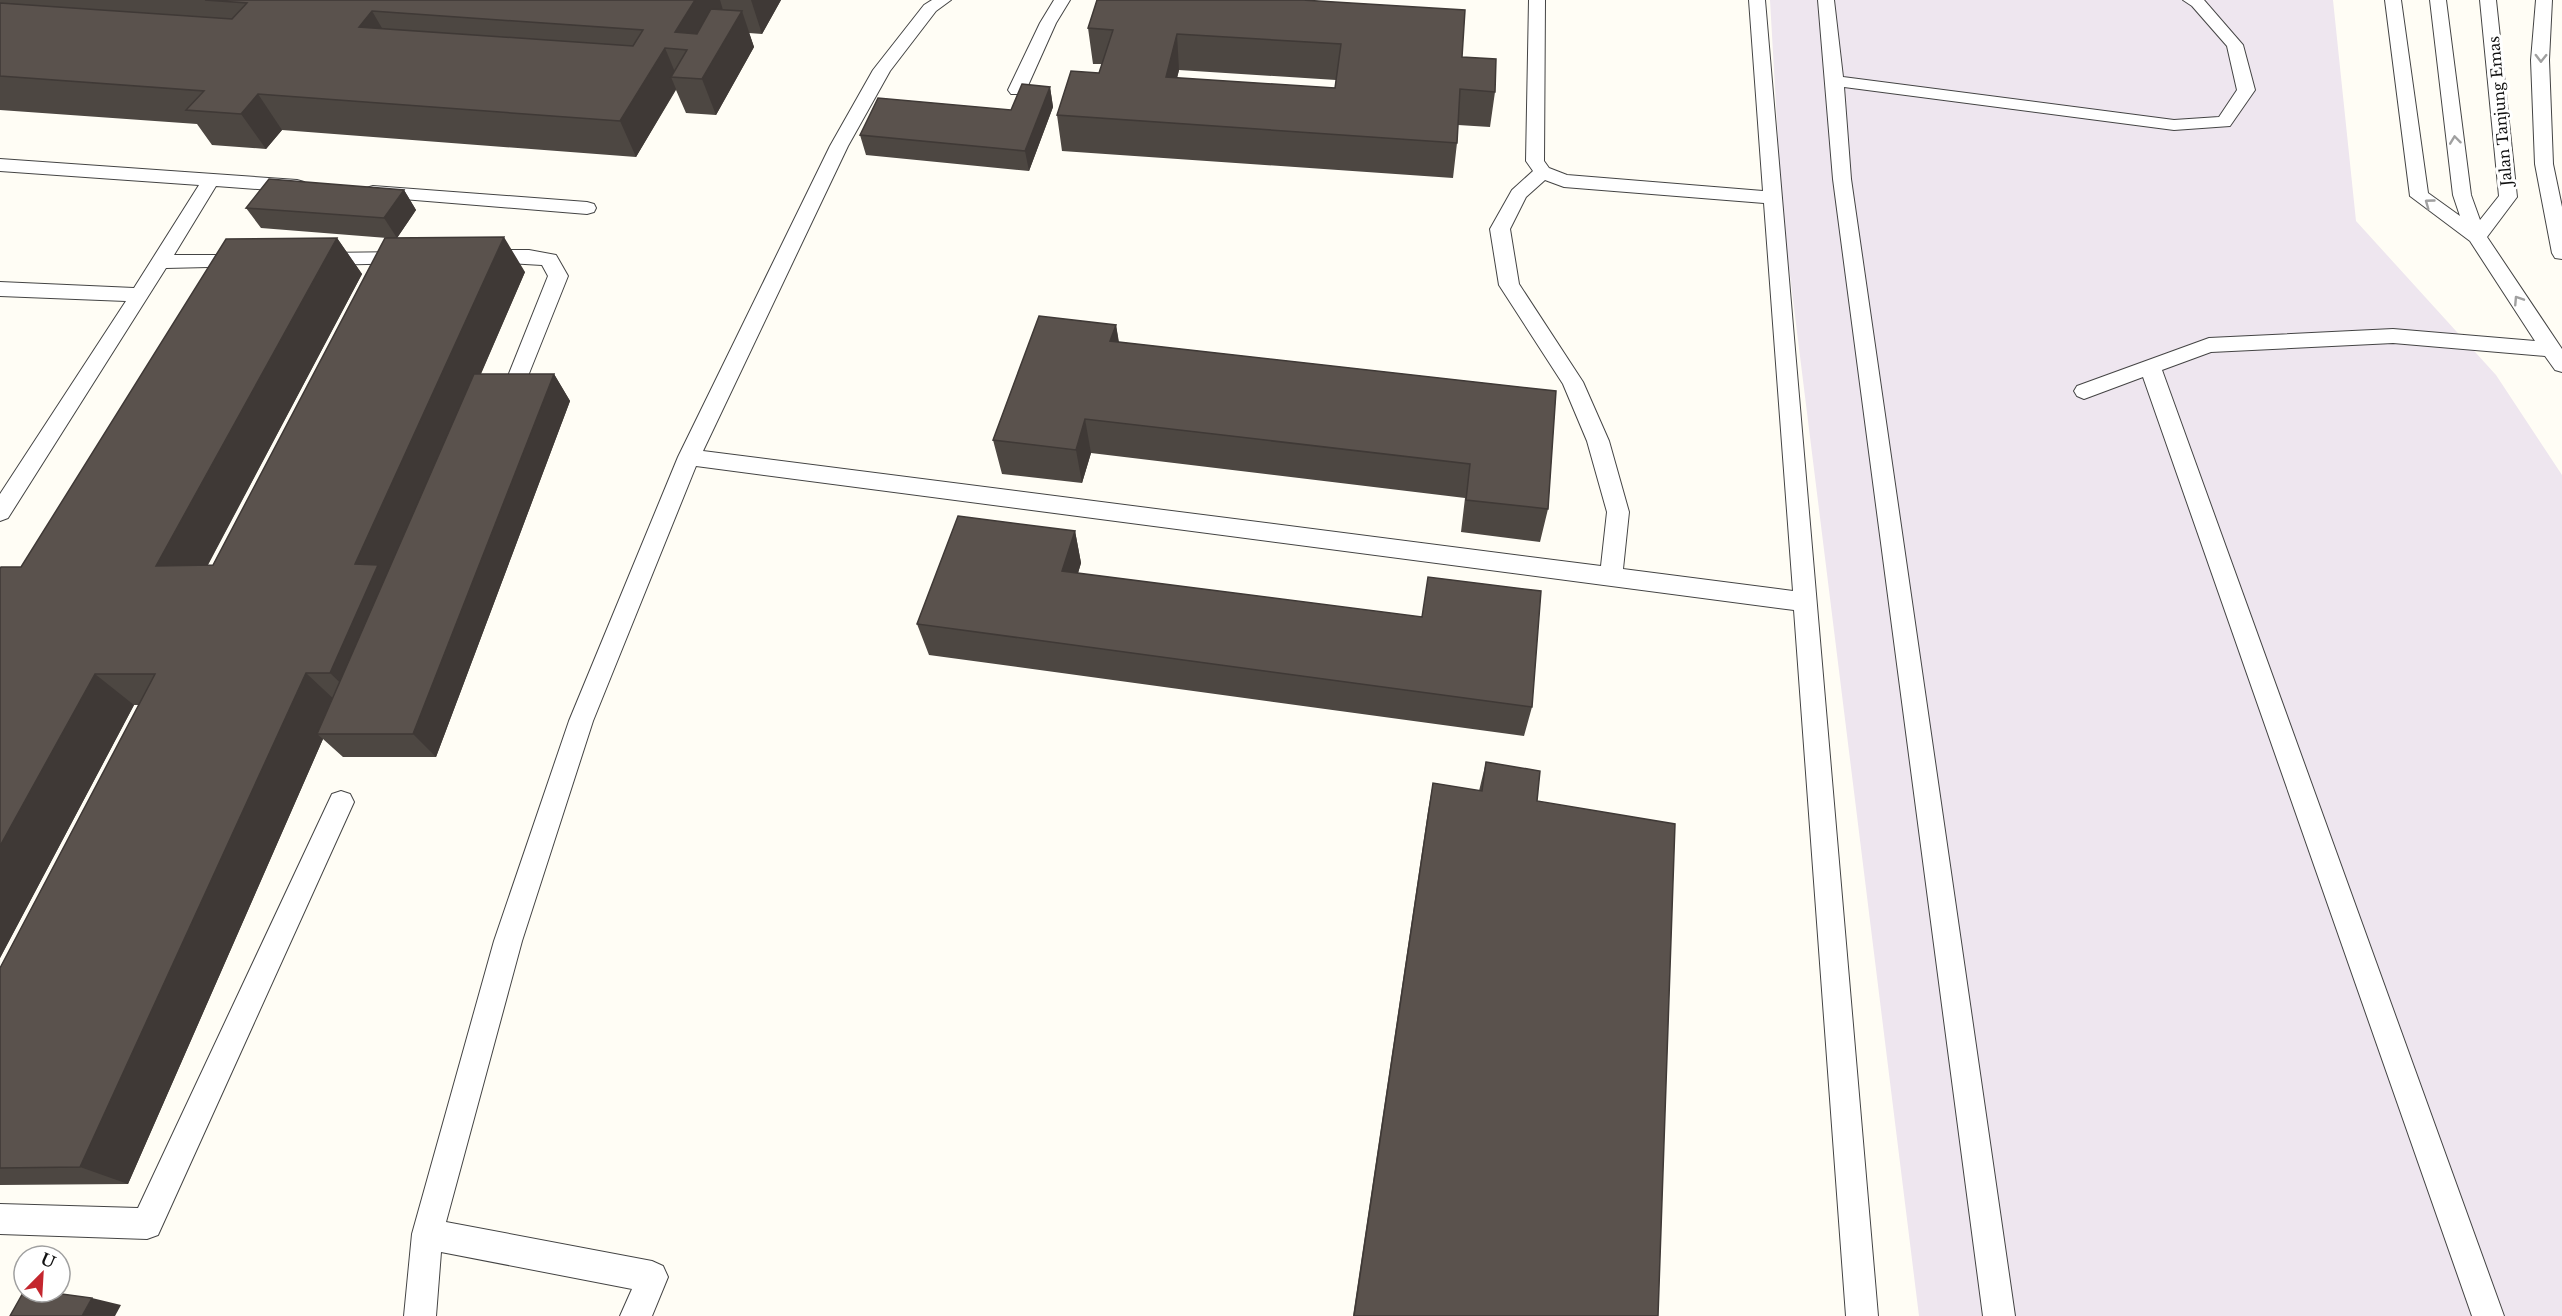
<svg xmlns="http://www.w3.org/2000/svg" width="2562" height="1316" font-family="'Libre Baskerville',serif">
	<rect width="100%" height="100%" fill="#fffdf5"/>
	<polygon fill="#eee6ef" points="1770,0 2333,0 2356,221 2496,375 2562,475 2562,1316 1919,1316 1782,211"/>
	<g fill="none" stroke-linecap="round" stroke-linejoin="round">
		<g stroke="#444" stroke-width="2">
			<g id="service">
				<path d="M932,0H951L936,11L890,71L848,146L703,451L1601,566L1607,512L1587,441L1563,384L1499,285L1490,229L1512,190L1533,171L1526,161L1529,0H1545L1544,161L1549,168L1567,175L1763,191L1749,0H1765L1878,1316H1846L1794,610L696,466L593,721L522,941L446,1222L652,1261L663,1266L668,1277L652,1316H620L632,1289L441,1252L436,1316H404L412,1234L494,941L569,721L678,457L830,146L873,70L924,5ZM1545,180L1564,187L1764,203L1793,591L1623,569L1629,512L1609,441L1583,382L1519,284L1510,229L1526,197Z"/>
				<polygon points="1054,0 1070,0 1056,23 1026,90 1023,94 1011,94 1008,90 1040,23"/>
				<polygon points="1818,0 1834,0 1843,77 2174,120 2219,117 2237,90 2227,46 2192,6 2183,0 2204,0 2243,45 2255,90 2230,126 2174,130 1844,87 1851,179 2015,1316 1983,1316 1833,179"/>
				<polygon points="2385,0 2401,0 2428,193 2460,216 2453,195 2430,0 2446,0 2471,195 2480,220 2499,196 2480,0 2496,0 2517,197 2487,237 2562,349 2562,372 2555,370 2545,356 2393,343 2211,352 2162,370 2504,1316 2472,1316 2143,377 2084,399 2077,396 2074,391 2077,386 2209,338 2393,329 2535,341 2470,241 2410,196"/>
				<polygon points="2536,0 2552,0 2549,60 2553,164 2562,207 2562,259 2555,258 2552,253 2535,164 2531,60"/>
				<polygon points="0,159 297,180 304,182 306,186 304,190 297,192 216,186 174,255 244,255 251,256 254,261 251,266 166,268 8,518 0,521 0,494 126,301 0,296 0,282 134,288 199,185 0,171"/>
				<polygon points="373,186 587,202 594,204 596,208 594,212 587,214 366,196 364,192 366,188"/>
				<polygon points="483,250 529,250 556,255 568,276 528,376 525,381 518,383 511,381 508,376 548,276 542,265 476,261 473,256 476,251"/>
				<polygon points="406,252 413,253 416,258 413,263 321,265 314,264 311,259 314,254 321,253"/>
				<polygon points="341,791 350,794 354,802 158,1235 147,1239 0,1234 0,1204 138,1208 332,794"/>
			</g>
		</g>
		<use href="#service" fill="#fff" fill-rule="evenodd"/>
	</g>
	<g fill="#4d4742" fill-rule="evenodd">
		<polygon points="0,0 781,0 762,34 749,33 754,47 716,115 686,113 676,90 636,157 282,130 266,149 212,145 197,124 0,110"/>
		<path d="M1097,0L1462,57L1495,92L1490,127L1458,125L1457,143L1453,178L1062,151L1057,115L1099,73L1102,64H1093L1088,28ZM1179,70L1336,80L1335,88L1177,78Z"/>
		<polygon points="1050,87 1053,107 1029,171 866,155 860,135 1011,110"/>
		<polygon points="404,190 416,210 397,238 525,272 481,374 554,374 570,401 436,757 343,757 323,739 128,1184 0,1185 0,968 139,705 134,705 0,958 0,569 21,567 337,238 362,274 208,565 213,565 387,238 261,228 246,208"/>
		<polygon points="1116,325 1119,342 1556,391 1548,509 1540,542 1461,532 1465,498 1091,453 1082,483 1002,474 993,440"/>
		<polygon points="1075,531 1081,563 1078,573 1532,707 1524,736 929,655 917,624"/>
		<polygon points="1486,762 1537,801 1658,1316 1353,1316 1428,811 1433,783 1479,791"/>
	</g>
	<g fill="#3f3936">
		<polygon points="695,0 720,0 723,10 687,50 675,32"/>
		<polygon points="751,0 781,0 762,34"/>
		<polygon points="372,11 393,47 359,27"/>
		<polygon points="742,11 754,47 716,115 702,79"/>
		<polygon points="1177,34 1179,70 1168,113 1166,77"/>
		<polygon points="665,48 677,77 671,77 676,89 636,157 620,121"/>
		<polygon points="1050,87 1053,107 1029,171 1025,151"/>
		<polygon points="258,94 282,130 266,149 241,114"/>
		<polygon points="404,190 416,210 397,238 384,218"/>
		<polygon points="504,237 525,272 391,580 361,703 330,673 355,564"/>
		<polygon points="337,238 362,274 190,598 156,566"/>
		<polygon points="1116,325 1121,359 1110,341"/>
		<polygon points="554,374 570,401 436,757 413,734"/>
		<polygon points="1085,419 1091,453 1082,483 1076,450"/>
		<polygon points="1075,531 1081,563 1069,603 1062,571"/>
		<polygon points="306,673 338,703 317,734 323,739 128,1184 80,1167"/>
		<polygon points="95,674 134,705 0,958 0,846"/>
		<polygon points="92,1298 121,1305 115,1316 82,1316"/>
	</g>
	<g fill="#5a524d" stroke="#3f3936" stroke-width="1.5" fill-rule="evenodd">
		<path d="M205,0H695L675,32L697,34L711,9L742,11L702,79L671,77L687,50L665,48L620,121L258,94L241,114L186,110L204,91L0,76V3L232,19L247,3ZM372,11L643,30L633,46L359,27Z"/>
		<path d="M1097,0H1302L1465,10L1462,57L1496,59L1495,92L1460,89L1457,143L1057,115L1071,71L1099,73L1113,30L1088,28ZM1177,34L1341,44L1335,88L1166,77Z"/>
		<polygon points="1022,84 1050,87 1025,151 860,135 878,98 1011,110"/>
		<polygon points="269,179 404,190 384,218 246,208"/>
		<polygon points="504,237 355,564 378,565 330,673 306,673 80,1167 0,1168 0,968 155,674 95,674 0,846 0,569 1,567 21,567 226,239 337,238 156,566 213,565 385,238"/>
		<polygon points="1039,316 1116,325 1110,341 1556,391 1548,509 1466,500 1470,464 1085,419 1076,450 993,440"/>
		<polygon points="474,374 554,374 413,734 317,734"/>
		<polygon points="958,516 1075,531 1062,571 1422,617 1428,577 1541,591 1532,707 917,624"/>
		<polygon points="1486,762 1540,771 1537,801 1675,824 1658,1316 1354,1316 1433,783 1482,791"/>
		<polygon points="24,1291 24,1292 47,1292 92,1298 82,1316 10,1316"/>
	</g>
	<defs><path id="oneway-chevron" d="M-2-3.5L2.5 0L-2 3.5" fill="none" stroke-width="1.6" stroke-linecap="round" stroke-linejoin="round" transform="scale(1.5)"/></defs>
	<g stroke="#a0a0a0">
		<use href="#oneway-chevron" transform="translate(2541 58) rotate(91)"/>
		<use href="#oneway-chevron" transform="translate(2455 140) rotate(-97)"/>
		<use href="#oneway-chevron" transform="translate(2429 203) rotate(-144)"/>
		<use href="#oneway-chevron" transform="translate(2518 300) rotate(-123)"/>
	</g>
	<g text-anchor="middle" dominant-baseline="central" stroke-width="6" stroke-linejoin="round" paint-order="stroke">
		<g font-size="15" fill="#111" stroke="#fff">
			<text transform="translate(2500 111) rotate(-95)">Jalan Tanjung Emas</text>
		</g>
	</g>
	<g transform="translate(42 1274) rotate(24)"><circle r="28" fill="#ffffff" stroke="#a0a0a0" stroke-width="1.5"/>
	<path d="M0-4.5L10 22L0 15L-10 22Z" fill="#c4262e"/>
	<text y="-9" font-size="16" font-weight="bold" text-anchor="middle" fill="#111111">U</text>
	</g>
</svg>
